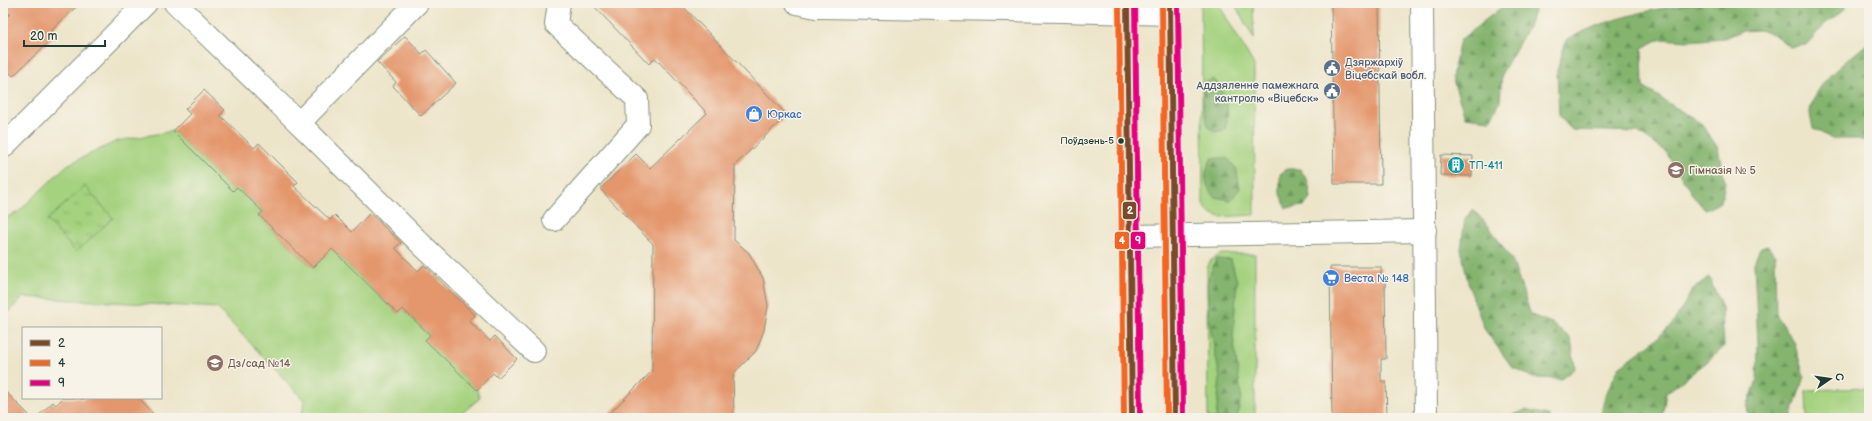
<svg xmlns="http://www.w3.org/2000/svg" width="1872" height="421" font-family="'Balsamiq Sans',sans-serif">
	<defs>
		<pattern id="forest-firs" width="22" height="20" patternUnits="userSpaceOnUse"><rect width="22" height="20" fill="#84b46e"/><path d="M5 1l3.5 6h-7zM16 11l3.5 6h-7z" fill="#6b945b"/></pattern>
		<pattern id="park-tufts" width="24" height="20" patternUnits="userSpaceOnUse"><rect width="24" height="20" fill="#a5d27f"/><path d="M3 7l-1-3M5 7V3M7 7l1-3M15 17l-1-3M17 17v-4M19 17l1-3" fill="none" stroke="#86ac69"/></pattern>
	</defs>
	<rect width="100%" height="100%" fill="#f7f3e8"/>
	<filter id="ink" filterUnits="userSpaceOnUse"><feTurbulence type="fractalNoise" baseFrequency=".025" numOctaves="2"/><feDisplacementMap in="SourceGraphic" scale="8" xChannelSelector="R" yChannelSelector="G"/><feConvolveMatrix kernelMatrix="1 2 1 2 8 2 1 2 1" color-interpolation-filters="sRGB"/></filter>
	<filter id="wash" filterUnits="userSpaceOnUse"><feTurbulence type="fractalNoise" baseFrequency=".012" numOctaves="4" result="noise"/><feDisplacementMap in="SourceGraphic" scale="16" xChannelSelector="R" yChannelSelector="G"/><feGaussianBlur stdDeviation="0.9" result="paint"/><feColorMatrix in="noise" values="0 0 0 0 0 0 0 0 0 0 0 0 0 0 0 0 0 1.4 0 .05"/><feComposite in="paint" operator="in"/></filter>
	<g filter="url(#wash)">
		<rect width="100%" height="100%" fill="#ede5ca"/>
		<g fill="#a5d27f" stroke="#62885a">
			<polygon points="1201,3 1218,3 1254,65 1255,215 1220,217 1208,212 1203,204"/>
			<polygon points="1234,3 1253,3 1254,39"/>
			<polygon points="173,131 233,191 237,187 263,212 259,216 313,268 332,249 398,314 403,309 430,335 426,340 477,390 480,398 456,418 302,418 304,400 217,308 23,297 3,318 3,219 18,212 67,165 117,141"/>
			<polygon points="1221,254 1255,254 1255,418 1208,418 1207,269 1210,261"/>
			<polygon points="1869,388 1869,418 1807,418 1806,390"/>
		</g>
		<g fill="url(#forest-firs)" stroke="#527851">
			<polygon points="1507,3 1536,3 1531,22 1502,73 1500,103 1490,120 1465,117 1452,77 1460,40"/>
			<path d="M1704,3H1845L1846,8L1825,24L1806,45L1790,47L1773,34L1759,30L1742,31L1724,38L1688,41L1660,39L1642,48L1643,87L1702,124L1718,148L1725,183L1721,202L1705,210L1692,194L1666,152L1638,132L1572,130L1559,116L1557,71L1566,40C1607,18 1656,7 1704,3Z"/>
			<path d="M1869,42V142L1858,139H1832L1813,128C1812,123 1810,117 1810,112C1815,80 1847,62 1869,42Z"/>
			<path d="M1214,79C1226,96 1231,108 1225,129L1216,132L1208,127L1203,106L1204,83Z"/>
			<path d="M1212,158H1227L1236,168L1240,188L1231,200L1214,197C1204,183 1203,173 1212,158Z"/>
			<polygon points="1287,169 1300,169 1308,181 1311,198 1304,206 1286,208 1280,194 1280,174"/>
			<polygon points="1473,210 1488,225 1512,260 1531,315 1552,323 1571,339 1575,368 1561,379 1533,378 1512,367 1485,330 1469,287 1461,249 1465,219"/>
			<polygon points="1768,246 1775,256 1776,314 1794,342 1804,376 1791,418 1749,418 1747,407 1757,380 1758,343 1754,263 1760,248"/>
			<polygon points="1216,259 1231,260 1237,281 1233,335 1241,396 1237,418 1216,418 1220,378 1208,316 1207,282"/>
			<polygon points="1709,277 1722,308 1724,347 1707,362 1666,393 1662,418 1600,418 1605,396 1619,367 1649,345 1672,325 1693,289"/>
			<polygon points="1525,410 1548,415 1550,418 1507,418"/>
		</g>
		<polygon fill="url(#park-tufts)" stroke="#62885a" points="85,186 113,218 76,252 47,220"/>
		<g id="blocks">
			<g fill="#e4966c">
				<polygon points="13,3 80,3 50,32 55,36 13,76 10,73 3,80 3,20 10,14 6,10"/>
				<polygon points="591,3 680,3 787,115 735,165 734,240 749,253 763,278 768,306 764,330 756,351 733,374 734,418 605,418 652,371 653,244 600,189 636,154 650,168 707,113 655,58 649,64"/>
				<polygon points="1331,3 1379,3 1381,184 1334,184"/>
				<polygon points="405,36 422,54 426,50 456,83 421,116 393,86 396,82 377,62"/>
				<polygon points="204,90 225,110 220,115 254,148 259,143 298,182 294,186 330,220 335,215 352,232 370,213 401,243 395,248 418,271 424,265 475,315 469,321 490,341 495,336 517,359 498,378 493,373 477,390 425,340 430,335 403,309 398,314 332,249 313,268 259,215 263,212 237,187 233,191 173,131 190,114 185,109"/>
				<polygon points="1441,155 1473,156 1472,176 1440,175"/>
				<polygon points="1330,267 1381,267 1381,278 1385,278 1386,359 1381,359 1381,381 1386,381 1387,418 1332,418"/>
				<polygon points="3,389 32,418 3,418"/>
				<polygon points="63,398 80,398 82,400 84,398 138,398 157,418 36,418 53,402 56,405"/>
			</g>
		</g>
	</g>
	<g filter="url(#ink)">
		<use href="#blocks" fill-opacity="0" stroke="#86917f" stroke-width="1"/>
		<g fill="none" stroke-linecap="round" stroke-linejoin="round">
			<g stroke="#86917f" stroke-width="24">
				<g id="minor">
					<polyline points="175,3 299,123 417,3"/>
					<polyline points="797,3 816,7 1063,11 1170,14"/>
					<polyline points="1422,3 1426,418"/>
					<polyline points="299,123 422,245 534,351"/>
					<polyline points="3,147 146,3"/>
					<polyline points="554,220 638,125 637,99 556,24 559,3"/>
					<polyline points="1131,236 1425,231"/>
				</g>
			</g>
			<g stroke="#86917f" stroke-width="24">
				<g id="major">
					<polyline points="1127,3 1132,418"/>
					<polyline points="1170,3 1175,418"/>
				</g>
			</g>
			<use href="#minor" stroke="#fff" stroke-width="22"/>
			<use href="#major" stroke="#fcbd6f" stroke-width="22"/>
			<g stroke="#f7f3e8" stroke-width="9">
				<g id="bus-1">
					<polyline points="1127,3 1132,418"/>
					<polyline points="1170,3 1175,418"/>
				</g>
			</g>
			<g stroke="#f7f3e8" stroke-width="9">
				<g id="bus-2">
					<polyline points="1119,3 1124,418"/>
					<polyline points="1162,3 1167,418"/>
				</g>
			</g>
			<g stroke="#f7f3e8" stroke-width="9">
				<g id="bus-3">
					<polyline points="1135,3 1140,418"/>
					<polyline points="1178,3 1183,418"/>
				</g>
			</g>
			<use href="#bus-1" stroke="#7a4b2a" stroke-width="6"/>
			<use href="#bus-2" stroke="#f26522" stroke-width="6"/>
			<use href="#bus-3" stroke="#e5007d" stroke-width="6"/>
		</g>
	</g>
	<defs>
		<g id="civic-disc" transform="scale(0.9)"><circle r="9.5" fill="#5c6f8a" stroke="#f7f3e8"/><path d="M-.6-6.5H3V-4.5H.6V-3L4-1V1h2V6H-6V1h2V-1L-.6-3ZM-1.2 2.5V6h2.4V2.5Z" fill="#fff"/></g>
		<g id="shop-disc" transform="scale(0.9)"><circle r="9.5" fill="#3f7fe0" stroke="#f7f3e8"/><path d="M-5-2.5h2.3a2.7 3.5 0 0 1 5.4 0H5L5.5 6h-11ZM-1.5-2.5h3a1.5 2.3 0 0 0-3 0Z" fill="#fff"/></g>
		<g id="building-disc" transform="scale(0.9)"><circle r="9.5" fill="#0f9aa8" stroke="#f7f3e8"/><path d="M-4-6H4V6H1V3H-1V6H-4ZM-2.5-4.3h1.7v1.8h-1.7ZM.8-4.3h1.7v1.8H.8ZM-2.5-1h1.7V.8h-1.7ZM.8-1h1.7V.8H.8Z" fill="#fff"/></g>
		<g id="school-disc" transform="scale(0.9)"><circle r="9.5" fill="#8d6e63" stroke="#f7f3e8"/><path d="M0-5L7-2L0 1L-7-2ZM-4 1L0 2.5L4 1V4Q0 6-4 4Z" fill="#fff"/></g>
		<g id="supermarket-disc" transform="scale(0.9)"><circle r="9.5" fill="#3f7fe0" stroke="#f7f3e8"/><path d="M-6-5.5h2.5l.6 2H6L4.5 2H-2.5L-4.4-4H-6ZM-1.5 3.2a1.3 1.3 0 1 0 .1 0ZM3 3.2a1.3 1.3 0 1 0 .1 0Z" fill="#fff"/></g>
	</defs>
	<g fill-rule="evenodd">
		<use href="#civic-disc" x="1332" y="68"/>
		<use href="#civic-disc" x="1332" y="91"/>
		<use href="#shop-disc" x="754" y="114"/>
		<use href="#building-disc" x="1456" y="165"/>
		<use href="#school-disc" x="1676" y="170"/>
		<use href="#supermarket-disc" x="1331" y="278"/>
		<use href="#school-disc" x="215" y="363"/>
	</g>
	<circle fill="#1f3d34" stroke="#f7f3e8" stroke-width="1.5" cx="1121" cy="141" r="3.5"/>
	<g text-anchor="middle" dominant-baseline="central" stroke-width="3" stroke-linejoin="round" paint-order="stroke">
		<g font-size="10" fill="#1f3d34" stroke="#f7f3e8" text-anchor="end">
			<text x="1114" y="141">Поўдзень-5</text>
		</g>
		<g font-size="11" fill="#4e5e75" stroke="#f7f3e8" text-anchor="start">
			<text x="1345" y="62">Дзяржархіў<tspan x="1345" dy="13">Віцебскай вобл.</tspan></text>
			<text x="1319" y="85" text-anchor="end">Аддзяленне памежнага<tspan x="1319" dy="13">кантролю «Віцебск»</tspan></text>
		</g>
		<g font-size="11" fill="#366cbe" stroke="#f7f3e8" text-anchor="start">
			<text x="767" y="114">Юркас</text>
			<text x="1344" y="278">Веста № 148</text>
		</g>
		<g font-size="11" fill="#0d838f" stroke="#f7f3e8" text-anchor="start">
			<text x="1469" y="165">ТП-411</text>
		</g>
		<g font-size="11" fill="#785e54" stroke="#f7f3e8" text-anchor="start">
			<text x="1689" y="170">Гімназія № 5</text>
			<text x="228" y="363">Дз/сад №14</text>
		</g>
	</g>
	<g stroke="#f7f3e8" stroke-width="1.5">
		<rect x="1122" y="201" width="15" height="19" rx="4" fill="#7a4b2a"/>
		<rect x="1114" y="231" width="16" height="19" rx="4" fill="#f26522"/>
		<rect x="1130" y="231" width="16" height="19" rx="4" fill="#e5007d"/>
	</g>
	<g font-size="11" text-anchor="middle" font-weight="bold" fill="#fff">
		<text x="1130" y="214">2</text>
		<text x="1122" y="244">4</text>
		<text x="1138" y="244">9</text>
	</g>
	<rect width="1872" height="421" fill="none" stroke="#f7f3e8" stroke-width="16"/>
	<rect x="22" y="327" width="140" height="72" fill="#f7f3e8" stroke="#a1aaa0"/>
	<rect x="30" y="340" width="20" height="6" fill="#7a4b2a" stroke="#a1aaa0"/>
	<text x="58" y="347" font-size="12" fill="#1f3d34">2</text>
	<rect x="30" y="360" width="20" height="6" fill="#f26522" stroke="#a1aaa0"/>
	<text x="58" y="367" font-size="12" fill="#1f3d34">4</text>
	<rect x="30" y="380" width="20" height="6" fill="#e5007d" stroke="#a1aaa0"/>
	<text x="58" y="387" font-size="12" fill="#1f3d34">9</text>
	<g transform="translate(1830 379) rotate(77)" stroke="#f7f3e8" stroke-width="3" paint-order="stroke">
	<path d="M0-3L7 15L0 10L-7 15Z" fill="#1f3d34"/>
	<text y="-6" font-size="11" font-weight="bold" text-anchor="middle" fill="#1f3d34">С</text>
	</g>
	<path d="M24 40v6h81v-6" fill="none" stroke="#1f3d34" stroke-width="2"/>
	<text x="30" y="40" font-size="12" fill="#1f3d34" stroke="#f7f3e8" stroke-width="3" paint-order="stroke">20 m</text>
</svg>
